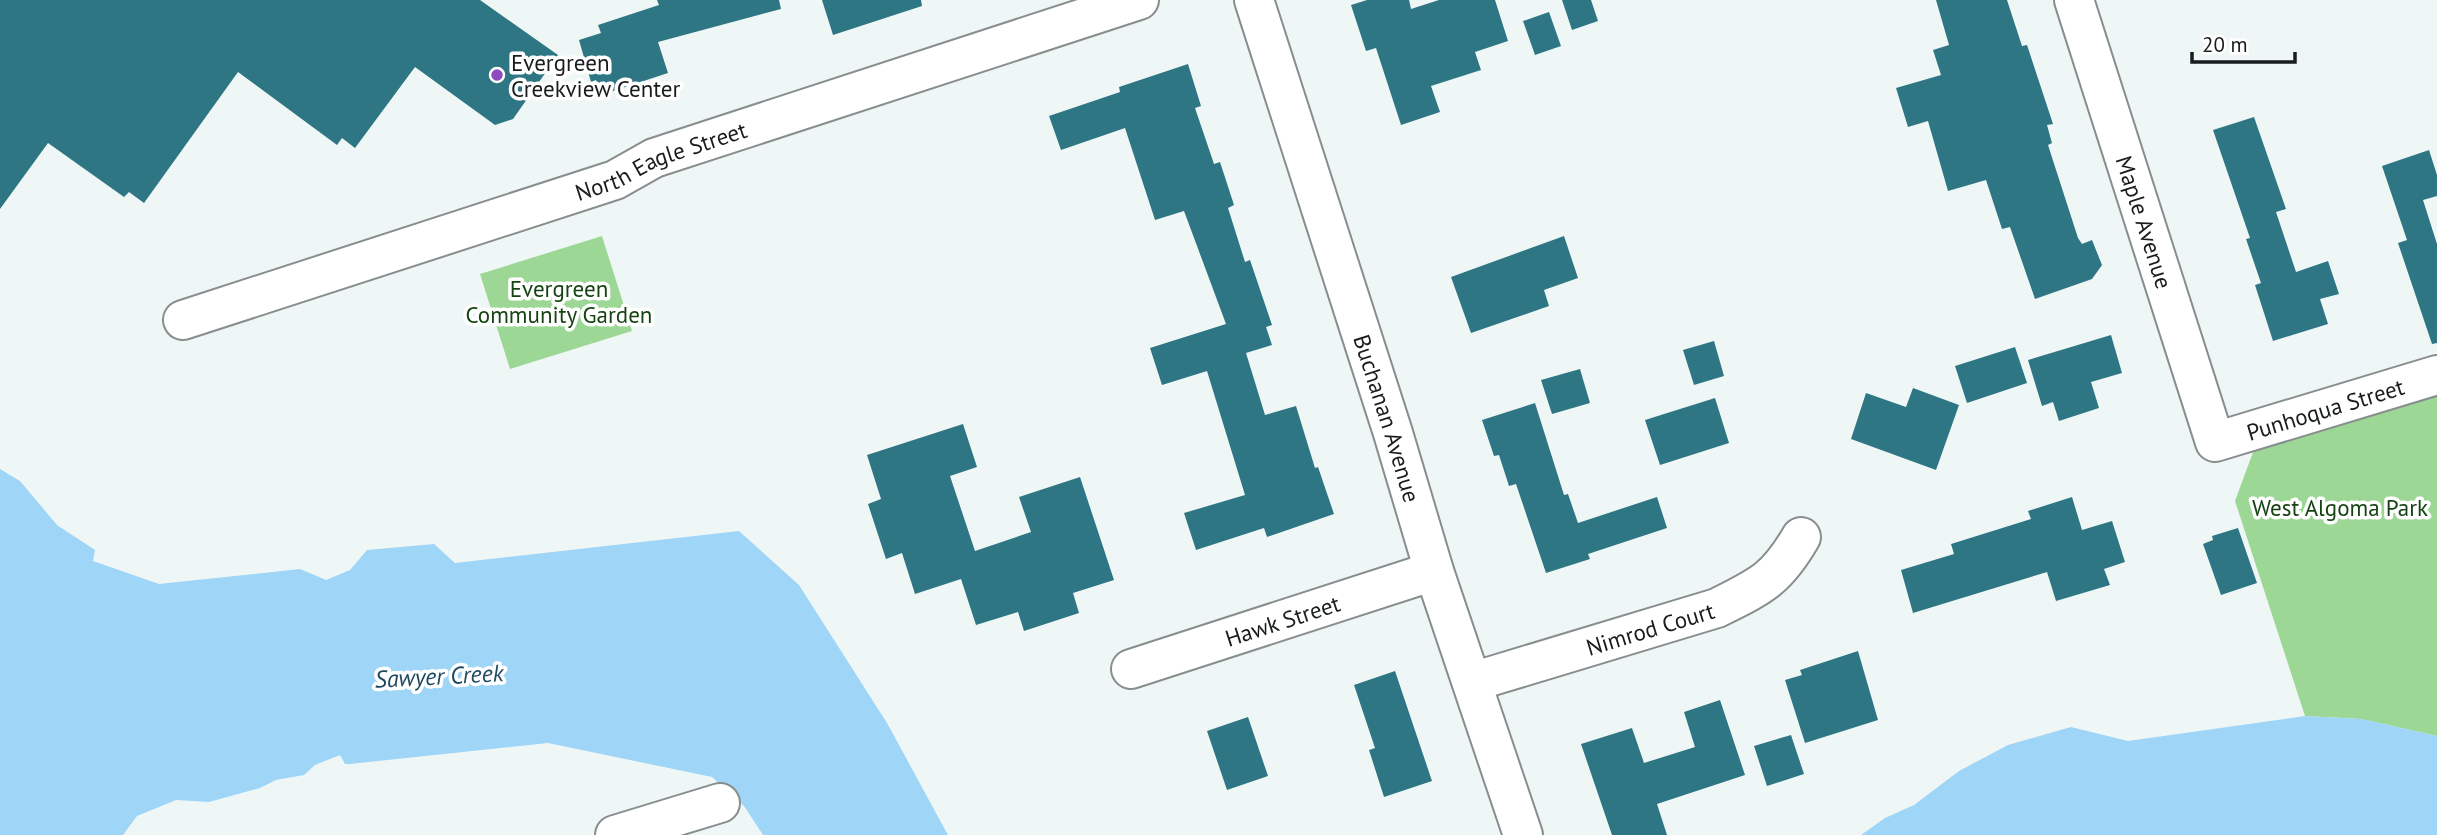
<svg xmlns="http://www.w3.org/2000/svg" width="2437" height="835" font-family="'PT Sans',sans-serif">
	<rect width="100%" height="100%" fill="#eff7f6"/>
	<g fill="#9dd796">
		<polygon points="602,236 632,331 510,369 480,274"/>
		<polygon points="2437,375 2437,736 2361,719 2305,716 2235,501 2262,428"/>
	</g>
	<g fill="#9fd5f7">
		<polygon points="0,469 20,481 57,525 95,550 93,561 159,584 300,569 326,580 350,570 367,550 434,544 455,563 739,531 799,585 887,723 948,835 763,835 744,806 712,777 548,743 350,764 345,764 340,755 315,765 304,775 276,780 260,788 209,802 176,800 137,816 123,835 0,835"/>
		<polygon points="2305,716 2361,719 2437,736 2437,835 1861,835 1885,818 1914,805 1959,771 2008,745 2071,727 2128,741"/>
	</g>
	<g fill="#2e7684">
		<polygon points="0,0 480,0 558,55 513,119 495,125 415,67 355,148 342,138 337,145 238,72 144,203 129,192 124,197 48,143 0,209"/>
		<polygon points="657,0 779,0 781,9 658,42 668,73 601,95 596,80 591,82 579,40 601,33 598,25 659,5"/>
		<polygon points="822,0 921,0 922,6 833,35"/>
		<polygon points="1367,0 1409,0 1411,9 1439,0 1495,0 1508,41 1475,52 1481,70 1431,86 1440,112 1401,125 1376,48 1366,51 1351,5"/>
		<polygon points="1562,0 1591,0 1598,21 1572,30"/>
		<polygon points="1936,0 2007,0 2022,46 2027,45 2053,124 2047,125 2052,143 2048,145 2078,238 2082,244 2092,240 2102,265 2092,279 2035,299 2010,227 2002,229 1986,180 1948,191 1928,121 1908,127 1896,88 1941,75 1933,50 1949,45"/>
		<polygon points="1549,12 1561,46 1535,55 1523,21"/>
		<polygon points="1188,64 1201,106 1195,108 1214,164 1220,162 1234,205 1228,208 1245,262 1250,260 1272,325 1266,327 1272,345 1246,353 1265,415 1296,406 1315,468 1318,467 1334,514 1267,537 1264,528 1196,550 1184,513 1245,495 1207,371 1162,385 1150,348 1226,324 1184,211 1155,220 1125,128 1061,150 1049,116 1120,92 1119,87"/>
		<polygon points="2254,117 2286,209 2276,212 2296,272 2328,261 2339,294 2320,299 2328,324 2273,341 2255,285 2261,283 2246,239 2250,238 2213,130"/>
		<polygon points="2429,150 2437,175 2437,196 2423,200 2437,244 2437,343 2432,344 2398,243 2407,240 2382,166"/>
		<polygon points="1564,236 1578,278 1544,290 1549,306 1471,333 1451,277"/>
		<polygon points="2111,335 2122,373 2091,382 2099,408 2059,421 2053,402 2042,406 2028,360"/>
		<polygon points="1714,341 1724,376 1694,385 1683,350"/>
		<polygon points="2015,347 2027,383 1967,403 1955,366"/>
		<polygon points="1580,369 1590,403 1552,414 1541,380"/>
		<polygon points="1913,388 1959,405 1936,470 1851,439 1866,393 1906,407"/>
		<polygon points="1715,398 1729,443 1660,465 1645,420"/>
		<polygon points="1535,403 1564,495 1568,494 1578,523 1657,497 1667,528 1588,554 1590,559 1546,573 1516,484 1509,486 1499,455 1494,456 1482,420"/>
		<polygon points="963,424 977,467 950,476 975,551 1031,532 1019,497 1080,477 1114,580 1073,593 1079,613 1024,631 1018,612 976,625 961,579 915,594 902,553 886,559 868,504 881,499 867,455"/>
		<polygon points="2072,497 2082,530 2112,521 2125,562 2104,569 2110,585 2056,601 2047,572 1913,613 1901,570 1954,554 1951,544 2031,519 2028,511"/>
		<polygon points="2238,528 2257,583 2221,595 2203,544 2213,540 2212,536"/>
		<polygon points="1858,651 1878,720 1805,743 1785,680 1802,675 1800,670"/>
		<polygon points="1395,671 1432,781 1384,797 1369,750 1375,748 1354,685"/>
		<polygon points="1720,700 1745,775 1657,804 1667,835 1612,835 1581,744 1632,728 1644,763 1695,747 1684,712"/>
		<polygon points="1248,717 1268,776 1227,790 1207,731"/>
		<polygon points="1791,735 1804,774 1767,786 1754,746"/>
	</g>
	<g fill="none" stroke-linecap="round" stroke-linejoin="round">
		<g stroke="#878e8d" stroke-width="42">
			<g id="minor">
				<path id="s1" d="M1254,0L1393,433L1434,571L1523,835"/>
				<path id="s2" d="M2074,0L2215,442L2437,375"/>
				<path id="s3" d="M183,320L615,180L654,158L1139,0"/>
				<path id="s4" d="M1131,669L1434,571"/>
				<path id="s5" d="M1472,682L1717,608C1761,586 1776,580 1801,537"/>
				<polyline points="615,835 720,803"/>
			</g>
		</g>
		<use href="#minor" stroke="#fff" stroke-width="38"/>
	</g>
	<circle fill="#8d4bc0" stroke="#fff" stroke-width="2.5" cx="497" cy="75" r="7"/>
	<g text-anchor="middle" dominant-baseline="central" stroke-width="7" stroke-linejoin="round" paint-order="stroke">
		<g font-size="23" fill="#191c1c" stroke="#fff" text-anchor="start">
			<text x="511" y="62">Evergreen<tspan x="511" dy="26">Creekview Center</tspan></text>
		</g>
		<g font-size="23" fill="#191c1c" stroke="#fff">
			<text stroke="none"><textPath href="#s3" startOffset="504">North Eagle Street</textPath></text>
			<text stroke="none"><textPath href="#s2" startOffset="233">Maple Avenue</textPath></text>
			<text stroke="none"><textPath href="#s2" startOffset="579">Punhoqua Street</textPath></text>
			<text stroke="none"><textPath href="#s1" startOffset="439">Buchanan Avenue</textPath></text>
			<text stroke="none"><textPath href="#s4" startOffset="159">Hawk Street</textPath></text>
			<text stroke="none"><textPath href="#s5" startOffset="186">Nimrod Court</textPath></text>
		</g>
		<g font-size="23" fill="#164312" stroke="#fff">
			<text x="559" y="288">Evergreen<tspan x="559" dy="26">Community Garden</tspan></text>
			<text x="2340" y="507">West Algoma Park</text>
		</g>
		<g font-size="24" font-style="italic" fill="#1f4960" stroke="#fff">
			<text transform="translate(439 676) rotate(-3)">Sawyer Creek</text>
		</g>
	</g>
	<path d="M2192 52v10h103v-10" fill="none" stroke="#191c1c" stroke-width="3.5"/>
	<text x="2202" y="52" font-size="21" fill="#191c1c" stroke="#ffffff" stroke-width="5" paint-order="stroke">20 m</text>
</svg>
